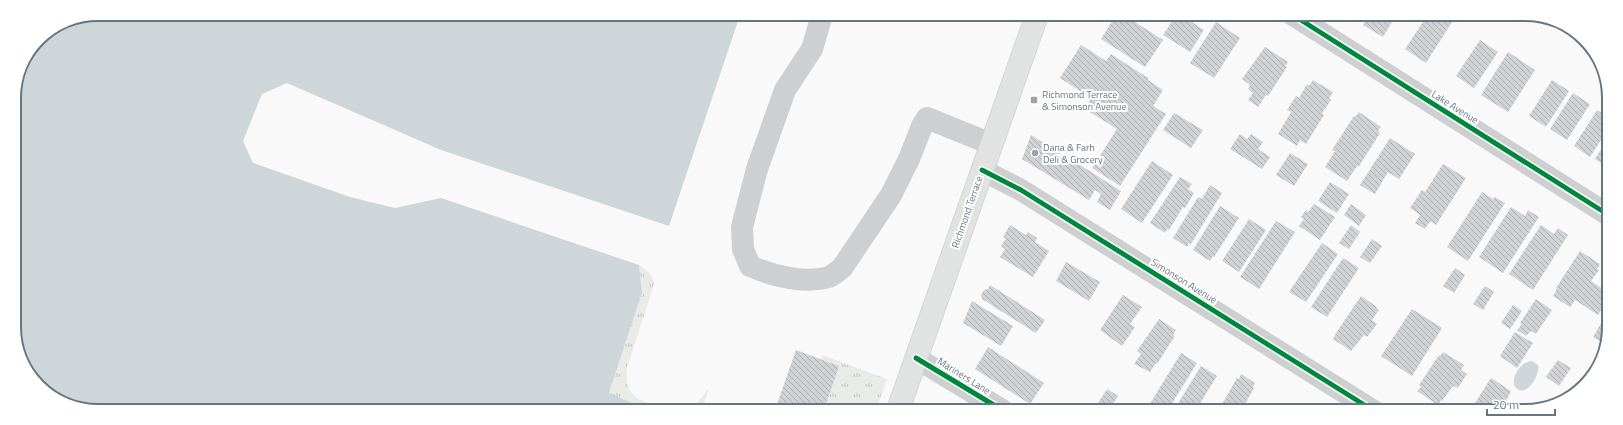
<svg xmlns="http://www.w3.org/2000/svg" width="1623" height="425" font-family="'Titillium Web',sans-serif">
	<defs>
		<pattern id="grass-tufts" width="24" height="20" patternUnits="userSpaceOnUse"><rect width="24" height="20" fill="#e8ebe6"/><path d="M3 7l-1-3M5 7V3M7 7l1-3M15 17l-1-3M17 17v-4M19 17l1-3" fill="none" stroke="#c0c3c0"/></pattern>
		<pattern id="building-back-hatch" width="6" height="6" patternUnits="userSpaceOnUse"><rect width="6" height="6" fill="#d0d2d3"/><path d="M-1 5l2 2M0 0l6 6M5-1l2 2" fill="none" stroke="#acafb1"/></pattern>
	</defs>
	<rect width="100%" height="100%" fill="#f9f9f9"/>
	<g fill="url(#grass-tufts)">
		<path d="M639,265C648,271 652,274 654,284L627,368C623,401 643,400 668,410H648L609,394L642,293Z"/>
		<polygon points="822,355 887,379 876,410 824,410 839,366 821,359"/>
		<polygon points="709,388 702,410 688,410 696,405"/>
	</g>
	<g fill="#ced6d9">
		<polygon points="98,14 740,15 669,226 441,150 287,83 262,94 243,141 253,163 350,197 395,208 441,198 639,265 642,293 609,393 648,410 81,409 39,387 16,344 14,92 20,65 39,38 66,20"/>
		<path d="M1532,361L1538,365C1541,376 1523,402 1514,385C1512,375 1522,361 1532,361Z"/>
	</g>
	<g fill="url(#building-back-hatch)">
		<polygon points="1116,15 1124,15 1163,40 1145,67 1101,39"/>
		<polygon points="1176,15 1181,15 1204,30 1190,52 1163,35"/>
		<polygon points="1369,15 1396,15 1383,37 1363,25"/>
		<polygon points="1427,16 1449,16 1454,19 1426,63 1405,49"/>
		<polygon points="1216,22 1240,38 1214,78 1190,63"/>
		<polygon points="1480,40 1498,52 1474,88 1456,76"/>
		<polygon points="1081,45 1106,61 1111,54 1148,78 1148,80 1163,90 1153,106 1166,114 1120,186 1092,168 1117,129 1085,109 1091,98 1060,78"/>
		<polygon points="1265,47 1288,62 1285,66 1287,67 1268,96 1266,95 1258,107 1248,100 1253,93 1248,89 1250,85 1242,79"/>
		<polygon points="1508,52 1535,70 1508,112 1481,95"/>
		<polygon points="1313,80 1333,92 1329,99 1331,100 1322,113 1324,115 1306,144 1300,140 1297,146 1278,134 1291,112 1287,110 1296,96 1299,98 1307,84 1309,86"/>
		<polygon points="1552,80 1569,91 1546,127 1529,116"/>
		<polygon points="1573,93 1590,104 1567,140 1550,129"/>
		<polygon points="1597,110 1607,116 1607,131 1590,157 1574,146"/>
		<polygon points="1359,112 1381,127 1378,131 1380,133 1359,166 1357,166 1347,181 1325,167 1335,151 1332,150 1354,116 1355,117"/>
		<polygon points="1174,113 1203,130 1191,148 1163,130"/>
		<polygon points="1240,134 1247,139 1251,134 1263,142 1258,149 1270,157 1262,169 1230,149"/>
		<polygon points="1031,135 1060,153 1059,155 1064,158 1066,156 1121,191 1110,210 1097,202 1101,194 1095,190 1089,200 1022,159"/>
		<polygon points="1390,138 1415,154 1399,179 1388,172 1375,194 1360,185"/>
		<polygon points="1607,140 1607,167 1595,159"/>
		<polygon points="1290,153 1308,164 1294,186 1276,175"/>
		<polygon points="1152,161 1173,175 1142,223 1121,209"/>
		<polygon points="1443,164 1466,178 1436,225 1430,221 1425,229 1415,223 1420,215 1410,208 1422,190 1425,192"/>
		<polygon points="1180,177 1192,184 1188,189 1194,193 1185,208 1183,207 1169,230 1167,229 1165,233 1150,223"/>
		<polygon points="1330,182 1349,194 1337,213 1318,201"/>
		<polygon points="1210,185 1222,193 1191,244 1189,243 1187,247 1173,238 1198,197 1202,199"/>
		<polygon points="1482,192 1493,199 1495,197 1505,203 1468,261 1447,247"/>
		<polygon points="1314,204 1335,217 1320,240 1299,226 1304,219 1301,217 1306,210 1308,212"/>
		<polygon points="1351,204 1366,215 1359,226 1344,215"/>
		<polygon points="1220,206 1239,218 1214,257 1213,256 1210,261 1193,250"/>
		<polygon points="1511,207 1525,216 1528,210 1539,217 1503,273 1479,257"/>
		<polygon points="1249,219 1266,230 1239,272 1222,261"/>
		<polygon points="1276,221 1295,232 1259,289 1240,277"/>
		<polygon points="1010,225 1026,235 1028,232 1037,238 1035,242 1049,251 1033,277 1000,257 1005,249 1001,246 1006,238 1003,237"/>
		<polygon points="1351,225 1360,232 1349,249 1339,243"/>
		<polygon points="1541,225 1554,234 1558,228 1568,235 1533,290 1509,274"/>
		<polygon points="1372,239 1382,246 1370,263 1360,257"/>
		<polygon points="1322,243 1338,254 1306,302 1289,292"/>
		<polygon points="1580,251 1600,264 1597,269 1599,270 1591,281 1607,292 1607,300 1598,315 1575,300 1570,307 1553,296 1557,289 1556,288"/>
		<polygon points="1343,258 1359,268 1327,317 1311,307"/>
		<polygon points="1066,262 1100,282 1089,301 1056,281"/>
		<polygon points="1455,268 1465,275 1454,293 1443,286"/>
		<polygon points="990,285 1045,320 1036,333 982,299 981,295 984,290 988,289"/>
		<polygon points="1485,286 1494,292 1483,310 1473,304"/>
		<polygon points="1123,295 1142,307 1130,324 1135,327 1122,346 1100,330"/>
		<polygon points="1361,296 1377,307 1376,308 1379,310 1372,320 1377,324 1367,337 1364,335 1351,351 1333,339 1336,333"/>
		<polygon points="1536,299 1552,310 1536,334 1531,331 1526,336 1517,330 1522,324 1520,323"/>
		<polygon points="972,301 1013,326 1001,346 963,323"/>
		<polygon points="1513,305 1522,311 1510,329 1501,323"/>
		<polygon points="1412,309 1442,328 1412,376 1381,356"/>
		<polygon points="1607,313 1607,345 1593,337"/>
		<polygon points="1159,319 1176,330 1173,335 1175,336 1157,364 1156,363 1150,372 1134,364 1141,354 1137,351"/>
		<polygon points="1515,332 1533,343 1517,368 1500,356"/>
		<polygon points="988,347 1044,383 1030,404 975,369"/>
		<polygon points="796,350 839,366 824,410 775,410"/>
		<polygon points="1443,352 1464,365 1461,370 1467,374 1458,388 1453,386 1442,401 1441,400 1438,405 1417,391 1421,387 1419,385 1439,355 1440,356"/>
		<polygon points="1181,353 1197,363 1168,410 1155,410 1148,407"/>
		<polygon points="1558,360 1571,368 1559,386 1546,377"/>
		<polygon points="1201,366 1217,376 1196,410 1174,410"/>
		<polygon points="1241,374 1255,383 1253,387 1254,388 1241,411 1218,411 1237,378 1239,379"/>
		<polygon points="1491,378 1511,391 1501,411 1470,411"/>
		<polygon points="1107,389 1118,396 1109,410 1100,410 1095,408"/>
		<polygon points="1537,402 1543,406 1532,410"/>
	</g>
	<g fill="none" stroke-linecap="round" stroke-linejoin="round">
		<g stroke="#d5d6d7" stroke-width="24">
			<polyline id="major" points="898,410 1037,15"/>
		</g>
		<g stroke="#cecfd0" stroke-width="22">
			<path d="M822,15L812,49L785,90L757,169L742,227L743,249L750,266C773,276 804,284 829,277C833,275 838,271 842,268L891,195L909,159L922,126L927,118L991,144"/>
			<polyline points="1293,15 1607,214"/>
			<polyline points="982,170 1021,190 1374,411"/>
			<polyline points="916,358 1002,410"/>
		</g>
		<use href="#major" stroke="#e1e2e2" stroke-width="22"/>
		<g stroke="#fff" stroke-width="8">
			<g id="cycleway">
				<polyline points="1293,15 1607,214"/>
				<polyline points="982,170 1021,190 1374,411"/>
				<polyline points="916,358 1002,410"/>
			</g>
		</g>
		<use href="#cycleway" stroke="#00873e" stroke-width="5"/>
	</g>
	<g fill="#99a4ac" stroke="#fff" stroke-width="1.5">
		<rect x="1030" y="96" width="8" height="8" rx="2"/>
		<circle cx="1035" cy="153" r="4"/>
	</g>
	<g text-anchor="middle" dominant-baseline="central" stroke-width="4" stroke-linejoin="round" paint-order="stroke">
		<g font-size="10" fill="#657683" stroke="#fff" text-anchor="start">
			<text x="1042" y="94">Richmond Terrace<tspan x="1042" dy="12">&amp; Simonson Avenue</tspan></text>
			<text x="1043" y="147">Dana &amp; Farh<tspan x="1043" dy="12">Deli &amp; Grocery</tspan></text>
		</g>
		<g font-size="10" fill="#657683" stroke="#fff">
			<text transform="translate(1455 107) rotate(32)">Lake Avenue</text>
			<text transform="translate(967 212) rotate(-71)">Richmond Terrace</text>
			<text transform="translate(1184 281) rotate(32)">Simonson Avenue</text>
			<text transform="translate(964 376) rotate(32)">Mariners Lane</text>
		</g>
	</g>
	<path d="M0 0H1623V425H0ZM98 21H1525A77 77 0 0 1 1602 98V327A77 77 0 0 1 1525 404H98A77 77 0 0 1 21 327V98A77 77 0 0 1 98 21Z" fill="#fff" fill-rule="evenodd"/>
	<path fill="none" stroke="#657683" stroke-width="2" d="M98 21H1525A77 77 0 0 1 1602 98V327A77 77 0 0 1 1525 404H98A77 77 0 0 1 21 327V98A77 77 0 0 1 98 21Z"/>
	<path d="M1487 409v6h68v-6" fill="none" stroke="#657683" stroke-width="2"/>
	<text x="1493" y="409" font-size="12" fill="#657683" stroke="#ffffff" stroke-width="3" paint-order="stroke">20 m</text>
</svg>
